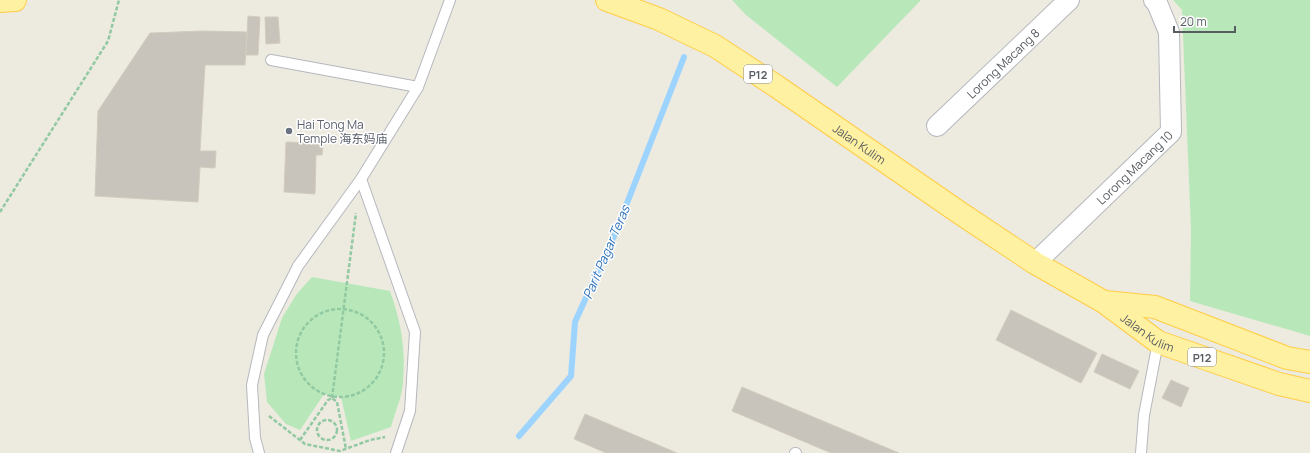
<svg xmlns="http://www.w3.org/2000/svg" width="1310" height="453" font-family="Manrope,'Noto Sans SC',sans-serif">
	<rect width="100%" height="100%" fill="#edeadf"/>
	<g fill="#b8e8b9">
		<polygon points="732,0 921,0 837,87 746,15"/>
		<polygon points="1173,0 1310,0 1310,336 1190,301 1191,230 1182,10"/>
		<path d="M312,277L390,291C401,322 406,349 403,382C402,397 395,412 391,427L351,441L341,397L324,394L300,430L286,424L267,402L264,374L282,318L296,295Z"/>
	</g>
	<g fill="none" stroke-linecap="round" stroke-linejoin="round">
		<polyline stroke="#9dd4ff" stroke-width="6" points="519,436 571,376 575,322 615,234 684,57"/>
	</g>
	<g fill="#c8c4bc" stroke="#d2ccbd">
		<polygon points="248,16 260,17 258,55 246,55"/>
		<polygon points="265,17 278,17 280,43 266,44"/>
		<polygon points="203,31 247,32 245,65 205,65 200,151 216,151 215,168 200,167 198,202 95,196 98,111 150,33"/>
		<polygon points="310,138 317,138 317,144 323,144 322,155 316,155 315,194 284,192 286,142 310,143"/>
		<polygon points="1011,310 1097,353 1081,383 996,340"/>
		<polygon points="1102,354 1139,371 1130,389 1094,372"/>
		<polygon points="1171,380 1189,388 1181,407 1162,398"/>
		<polygon points="742,387 899,453 831,453 732,411"/>
		<polygon points="585,414 677,453 606,453 574,439"/>
	</g>
	<g fill="none" stroke-linecap="round" stroke-linejoin="round">
		<g stroke="#b5b8be" stroke-width="12">
			<g id="service">
				<polyline points="271,60 418,87"/>
				<polyline points="361,179 415,332 410,411 396,453"/>
				<polyline points="259,453 255,438 252,385 263,335 298,266 361,179 418,87 450,0"/>
				<polyline points="795,453 796,453"/>
				<polyline points="1141,453 1144,415 1158,342"/>
			</g>
		</g>
		<g stroke="#b5b8be" stroke-width="22">
			<g id="minor">
				<path id="s1" d="M937,126L1069,0"/>
				<path id="s2" d="M1035,263L1171,132L1169,32L1157,3L1154,0"/>
			</g>
		</g>
		<g stroke="#ffcd46" stroke-width="24">
			<g id="primary">
				<path id="s3" d="M607,0L659,19L715,46L776,86L960,213L1035,263L1104,302L1158,342L1279,384L1310,391"/>
				<polyline points="0,1 15,0"/>
				<polyline points="1105,302 1155,307 1287,358 1310,362"/>
			</g>
		</g>
		<g stroke="#91c9a2" stroke-width="2.5" stroke-dasharray="4 2" stroke-linecap="butt">
			<polyline points="0,212 108,41 119,0"/>
			<circle cx="340" cy="353" r="44"/>
			<polyline points="332,398 356,213"/>
			<polyline points="269,416 305,444 340,451 370,440 385,437"/>
			<circle cx="327" cy="430" r="10"/>
			<polyline points="300,440 328,400 332,398 337,402 346,449"/>
		</g>
		<use href="#service" stroke="#fff" stroke-width="10"/>
		<use href="#minor" stroke="#fff" stroke-width="20"/>
		<use href="#primary" stroke="#fff1a2" stroke-width="22"/>
	</g>
	<circle fill="#6b7280" stroke="#fff" stroke-width="1.5" cx="289" cy="131" r="4"/>
	<g text-anchor="middle" dominant-baseline="central" stroke-width="3" stroke-linejoin="round" paint-order="stroke">
		<g fill="#fff" stroke="#8a8e91" stroke-width="1">
			<rect x="744" y="65" width="28" height="18" rx="3"/>
			<rect x="1188" y="348" width="28" height="18" rx="3"/>
		</g>
		<g font-size="11" font-weight="bold" fill="#585d62">
			<text x="758" y="74">P12</text>
			<text x="1202" y="357">P12</text>
		</g>
		<g font-size="12" fill="#585d62" stroke="#fff">
			<text stroke="none"><textPath href="#s1" startOffset="91">Lorong Macang 8</textPath></text>
			<text stroke="none"><textPath href="#s3" startOffset="292">Jalan Kulim</textPath></text>
			<text stroke="none"><textPath href="#s2" startOffset="138">Lorong Macang 10</textPath></text>
			<text stroke="none"><textPath href="#s3" startOffset="637">Jalan Kulim</textPath></text>
		</g>
		<g font-size="12" fill="#5b616d" stroke="#fff" text-anchor="start">
			<text x="297" y="124">Hai Tong Ma<tspan x="297" dy="14">Temple 海东妈庙</tspan></text>
		</g>
		<g font-size="13" font-style="italic" fill="#3073bb" stroke="#fff">
			<text transform="translate(606 252) rotate(-67)">Parit Pagar Teras</text>
		</g>
	</g>
	<path d="M1174 26v6h61v-6" fill="none" stroke="#585d62" stroke-width="2"/>
	<text x="1180" y="26" font-size="12" fill="#585d62" stroke="#ffffff" stroke-width="3" paint-order="stroke">20 m</text>
</svg>
